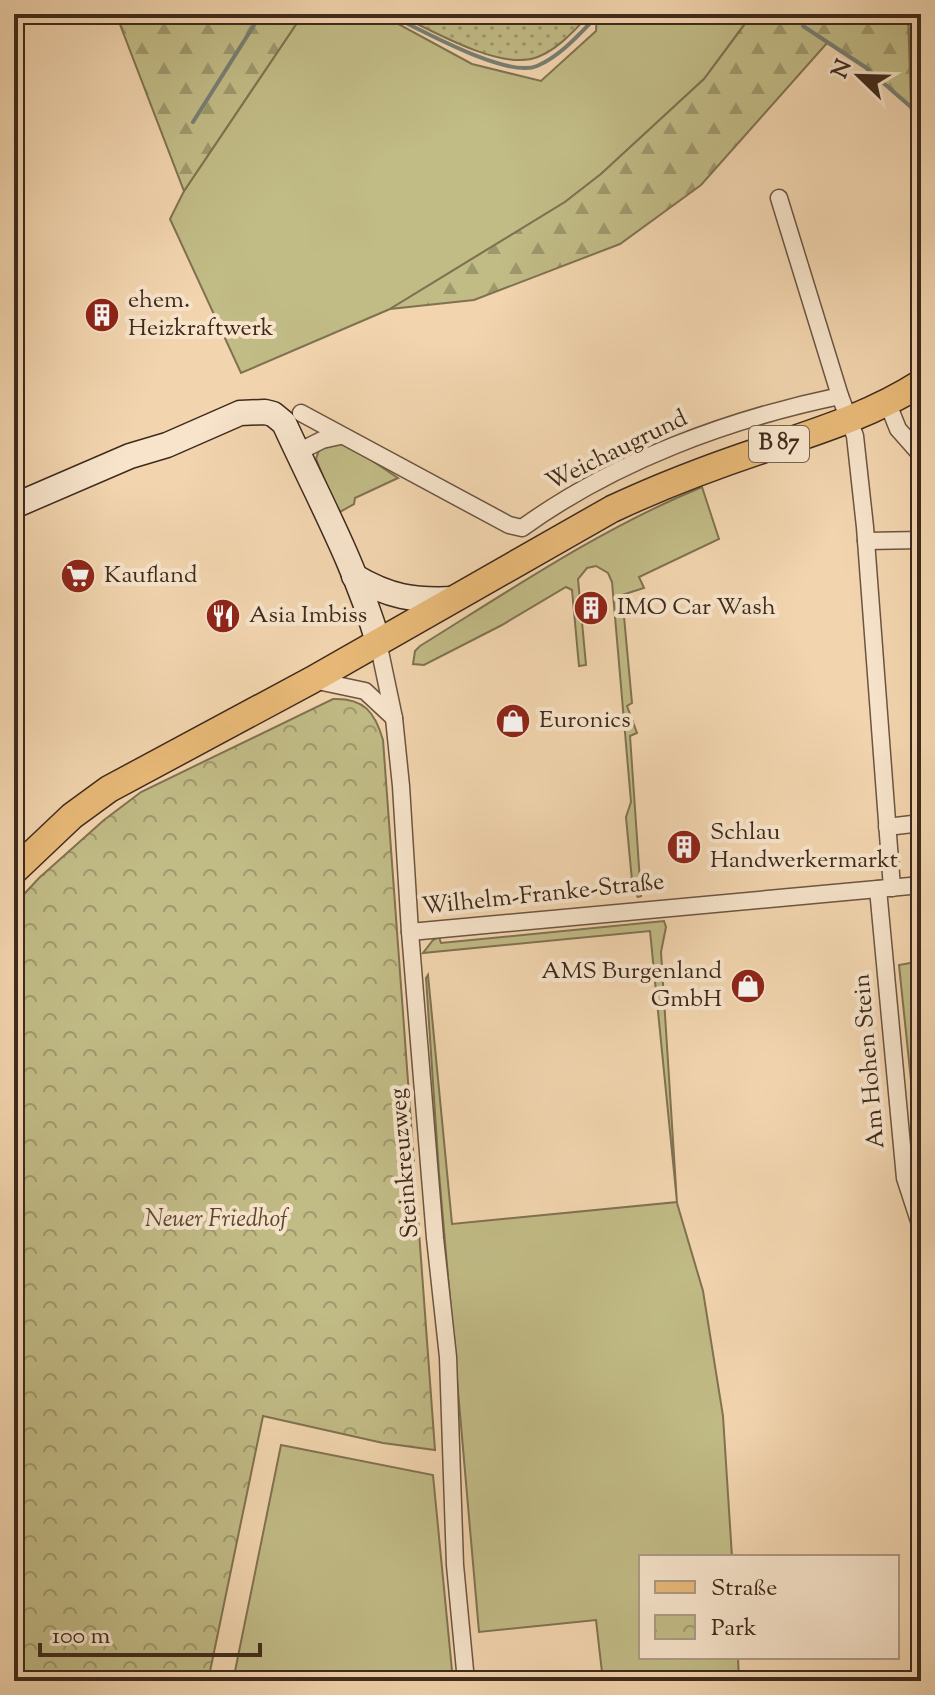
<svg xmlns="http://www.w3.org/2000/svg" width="935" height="1695" font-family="'Sorts Mill Goudy',serif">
	<defs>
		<pattern id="forest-firs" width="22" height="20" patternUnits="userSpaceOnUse" patternTransform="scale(2)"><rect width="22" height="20" fill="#c1bb86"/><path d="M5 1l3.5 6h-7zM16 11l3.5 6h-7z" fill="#9e986d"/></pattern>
		<pattern id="park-crowns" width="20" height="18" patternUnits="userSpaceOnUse" patternTransform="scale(2)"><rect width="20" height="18" fill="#c1bb86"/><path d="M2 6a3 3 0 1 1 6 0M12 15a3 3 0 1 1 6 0" fill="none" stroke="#9e986d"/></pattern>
		<pattern id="garden-dots" width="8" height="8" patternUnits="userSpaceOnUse" patternTransform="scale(2)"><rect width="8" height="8" fill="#c1bb86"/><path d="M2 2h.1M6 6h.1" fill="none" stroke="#9e986d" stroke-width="1.8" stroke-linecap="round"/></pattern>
	</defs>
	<rect width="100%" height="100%" fill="#f2d5af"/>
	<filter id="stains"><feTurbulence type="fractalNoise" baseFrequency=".0025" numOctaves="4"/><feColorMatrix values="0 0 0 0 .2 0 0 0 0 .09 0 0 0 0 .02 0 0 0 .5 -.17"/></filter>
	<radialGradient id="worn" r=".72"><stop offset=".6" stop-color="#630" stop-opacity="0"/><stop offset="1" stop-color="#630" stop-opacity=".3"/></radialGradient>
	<g fill="#c1bb86" stroke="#807251" stroke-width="2">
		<polygon points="303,14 380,14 472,64 541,81 596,31 597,14 751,15 704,79 601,174 565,202 390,309 241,373 170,219 184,191"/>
		<polygon points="908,14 921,14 921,136 911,107"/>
		<polygon points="340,442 353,448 398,478 355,498 354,504 338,513 316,459 319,450 330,443"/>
		<path d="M702,487L719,539L639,577L644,588L622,595L632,703L627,706L637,733L630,736L641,896L638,897L633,891L626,817L631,802L612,582L608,573L596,566L587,568L578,579L586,665L579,666L572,590L566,587L502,625L424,665L413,664L415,651L420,646C512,589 602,528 702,487Z"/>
		<polygon points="664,921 666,927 661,952 677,1203 703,1291 723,1416 732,1557 641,1557 641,1657 738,1657 739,1681 603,1681 596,1620 479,1632 439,1173 426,978 428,975 452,1224 677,1202 650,931 423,953 433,940 439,937 441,943"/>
		<polygon points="921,961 921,1177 899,965"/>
		<polygon points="281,1445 433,1475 453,1681 233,1681"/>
	</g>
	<g fill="url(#forest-firs)" stroke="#807251" stroke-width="2">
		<polygon points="116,14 303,14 184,191"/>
		<polygon points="750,14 908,14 911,107 865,67 827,43 701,185 620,244 474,300 390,309 565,202 601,174 704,79 751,16"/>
	</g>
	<path fill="url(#park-crowns)" stroke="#807251" stroke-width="2" d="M333,699C364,698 375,712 383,740L435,1450L383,1443L263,1416L208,1681H14V905L39,878L104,820L141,792Z"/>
	<path fill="url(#garden-dots)" stroke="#807251" stroke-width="2" d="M397,14H590C575,30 554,54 531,59C494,67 431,30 397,14Z"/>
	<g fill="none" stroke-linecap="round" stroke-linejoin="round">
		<g stroke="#777f75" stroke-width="4">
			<path d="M388,14C418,28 507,79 537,66C562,55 580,33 599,14"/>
			<polyline points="803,26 865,67 911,107 921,136"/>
			<polyline points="193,122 261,14"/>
		</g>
		<g stroke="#6c5541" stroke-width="19">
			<g id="street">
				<polyline points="779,198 840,396"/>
				<polyline points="888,404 898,429 921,455"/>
				<path d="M301,413L509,525L522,528C615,461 729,419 840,396L855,436L865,527L892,888"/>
				<polyline points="298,452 322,440 340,436"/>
				<polyline points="866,541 921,540"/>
				<polyline points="378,642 394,718 401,786 410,932 435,1238 448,1357 455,1565 466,1681"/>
				<polyline points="313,680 365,691 394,718"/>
				<polyline points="887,827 921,823"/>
				<polyline points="878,889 905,1178 921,1227"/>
				<polyline points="410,932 921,885"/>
			</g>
		</g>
		<g stroke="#3f2a1c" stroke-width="27">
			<g id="secondary">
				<path d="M14,506L130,456L167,445L240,413L265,412L273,414L284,423C317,495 356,566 378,642"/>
				<path d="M354,576C389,597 414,601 454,599"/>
			</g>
		</g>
		<g stroke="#3f2a1c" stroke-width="29">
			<path id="primary" d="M14,871L72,816L109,789L312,680L612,509C661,486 711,467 762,450C818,431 871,415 921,383"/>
		</g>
		<use href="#street" stroke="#f7e4cb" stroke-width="16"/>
		<use href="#secondary" stroke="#f7e4cb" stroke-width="24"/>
		<use href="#primary" stroke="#e9ba78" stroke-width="26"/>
	</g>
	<defs>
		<g id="building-disc" transform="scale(1.8)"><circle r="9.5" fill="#8f2418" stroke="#f7e4cb"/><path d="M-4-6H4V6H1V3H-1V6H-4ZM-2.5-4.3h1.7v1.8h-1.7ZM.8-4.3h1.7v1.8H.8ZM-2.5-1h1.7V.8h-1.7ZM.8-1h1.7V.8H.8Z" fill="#fff"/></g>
		<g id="supermarket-disc" transform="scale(1.8)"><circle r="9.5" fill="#8f2418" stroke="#f7e4cb"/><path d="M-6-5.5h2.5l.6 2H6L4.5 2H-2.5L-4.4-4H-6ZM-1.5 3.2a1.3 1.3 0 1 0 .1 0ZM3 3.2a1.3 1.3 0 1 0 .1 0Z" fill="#fff"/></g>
		<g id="restaurant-disc" transform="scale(1.8)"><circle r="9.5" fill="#8f2418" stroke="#f7e4cb"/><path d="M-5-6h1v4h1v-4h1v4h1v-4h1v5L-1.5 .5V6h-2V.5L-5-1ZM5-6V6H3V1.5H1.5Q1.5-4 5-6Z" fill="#fff"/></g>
		<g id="shop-disc" transform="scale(1.8)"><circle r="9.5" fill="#8f2418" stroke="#f7e4cb"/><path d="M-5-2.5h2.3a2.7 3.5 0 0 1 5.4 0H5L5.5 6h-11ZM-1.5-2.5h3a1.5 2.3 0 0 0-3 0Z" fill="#fff"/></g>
	</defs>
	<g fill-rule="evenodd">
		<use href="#building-disc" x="102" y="315"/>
		<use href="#supermarket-disc" x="78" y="576"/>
		<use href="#building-disc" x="591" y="608"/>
		<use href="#restaurant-disc" x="223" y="616"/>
		<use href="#shop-disc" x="513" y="721"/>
		<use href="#building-disc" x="684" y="847"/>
		<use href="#shop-disc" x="748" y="986"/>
	</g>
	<g text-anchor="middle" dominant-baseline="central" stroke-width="8" stroke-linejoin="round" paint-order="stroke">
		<rect fill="#f7e4cb" stroke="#766250" stroke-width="2" x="749" y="426" width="60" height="36" rx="6"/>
		<g font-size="22" font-weight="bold" fill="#3f2a1c">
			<text x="779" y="444">B 87</text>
		</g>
		<g font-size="24" fill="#3f2a1c" stroke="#f7e4cb" text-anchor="start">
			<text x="128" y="301">ehem.<tspan x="128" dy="28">Heizkraftwerk</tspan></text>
			<text x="104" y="576">Kaufland</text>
			<text x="617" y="608">IMO Car Wash</text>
			<text x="249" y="616">Asia Imbiss</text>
			<text x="539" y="721">Euronics</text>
			<text x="710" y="833">Schlau<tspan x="710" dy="28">Handwerkermarkt</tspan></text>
			<text x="722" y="972" text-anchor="end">AMS Burgenland<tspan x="722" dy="28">GmbH</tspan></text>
		</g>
		<g font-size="24" fill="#3f2a1c" stroke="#f7e4cb">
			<text transform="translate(617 451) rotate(-26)">Weichaugrund</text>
			<text transform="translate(543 895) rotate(-6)">Wilhelm-Franke-Straße</text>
			<text transform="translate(870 1061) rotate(-95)">Am Hohen Stein</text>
			<text transform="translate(405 1163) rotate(-95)">Steinkreuzweg</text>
		</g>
		<g font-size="24" font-style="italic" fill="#594731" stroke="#f7e4cb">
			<text x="216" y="1220">Neuer Friedhof</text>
		</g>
	</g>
	<rect width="935" height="1695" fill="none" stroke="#f2d5af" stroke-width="48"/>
	<rect x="16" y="16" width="903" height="1663" fill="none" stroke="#3f2a1c" stroke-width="4"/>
	<rect x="24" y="24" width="887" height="1647" fill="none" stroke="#3f2a1c" stroke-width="2"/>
	<rect x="639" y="1555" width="260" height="104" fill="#f7e4cb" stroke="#ad9a85" stroke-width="2"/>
	<rect x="655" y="1581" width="40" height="12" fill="#e9ba78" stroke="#ad9a85" stroke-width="2"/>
	<text x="711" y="1595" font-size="24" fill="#3f2a1c">Straße</text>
	<rect x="655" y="1615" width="40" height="24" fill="url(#park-crowns)" stroke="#ad9a85" stroke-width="2"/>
	<text x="711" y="1635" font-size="24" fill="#3f2a1c">Park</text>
	<g transform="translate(859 76) rotate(293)" stroke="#f7e4cb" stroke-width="6" paint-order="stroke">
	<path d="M0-6L14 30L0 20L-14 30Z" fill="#3f2a1c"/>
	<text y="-12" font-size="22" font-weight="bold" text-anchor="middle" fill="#3f2a1c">N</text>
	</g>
	<path d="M40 1643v12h220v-12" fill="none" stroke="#3f2a1c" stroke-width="4"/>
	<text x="52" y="1643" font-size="24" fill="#3f2a1c" stroke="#f7e4cb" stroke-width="6" paint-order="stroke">100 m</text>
	<rect width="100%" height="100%" filter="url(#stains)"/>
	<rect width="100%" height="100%" fill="url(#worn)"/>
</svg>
